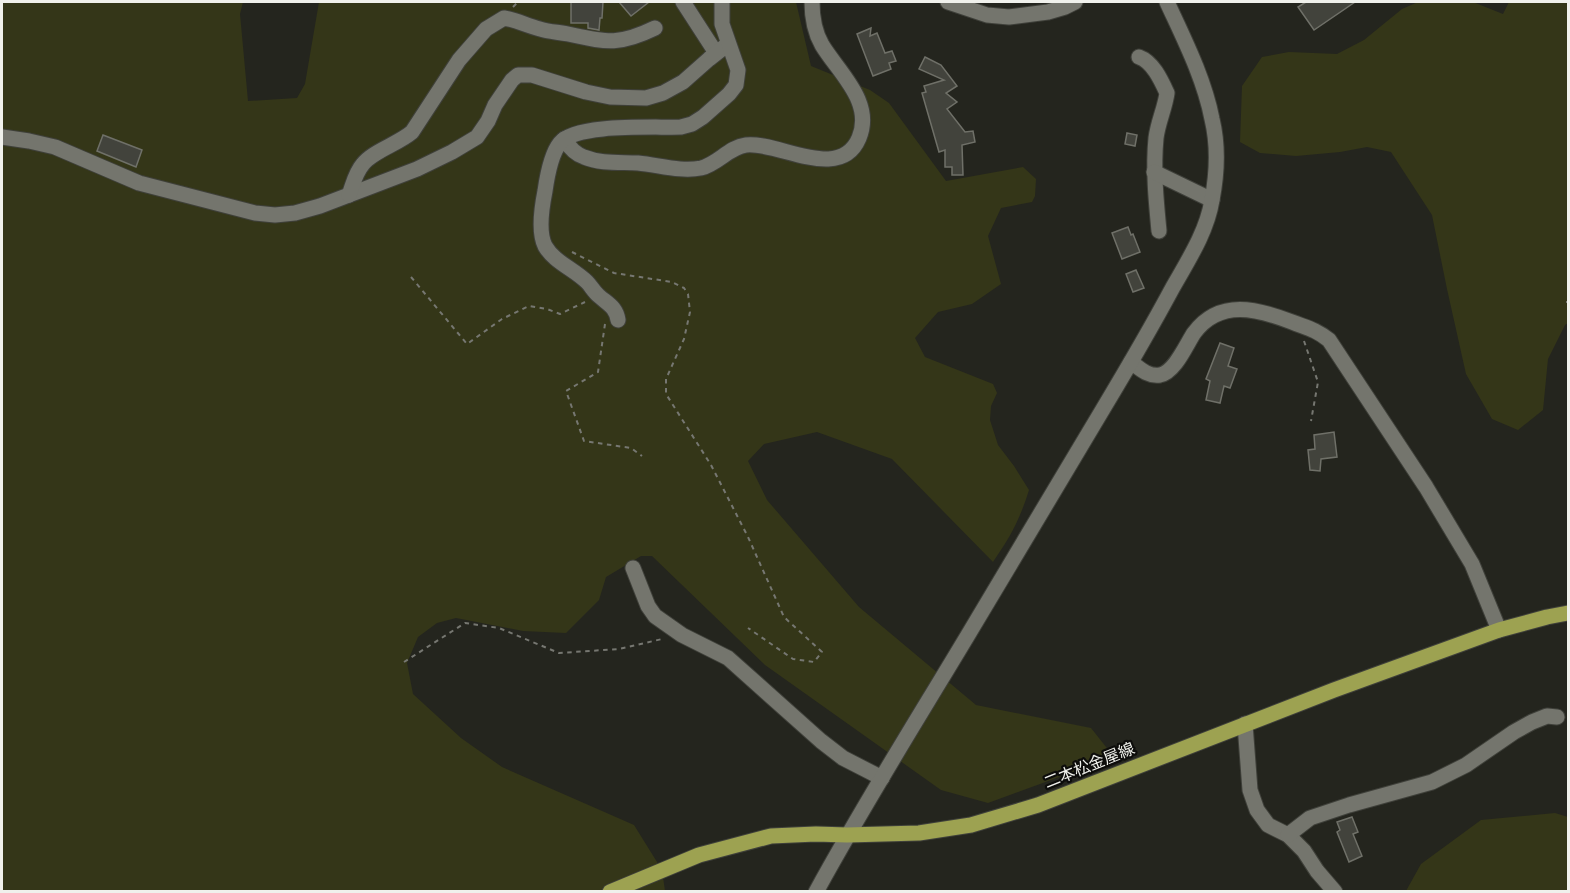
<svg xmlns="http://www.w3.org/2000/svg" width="1570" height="893" font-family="'PT Sans','Noto Sans JP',sans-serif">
	<rect width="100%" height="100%" fill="#24251e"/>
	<g fill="#343618">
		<path d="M2,2H243L240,14L248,101L297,98L305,84L319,2H796L811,66L870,90L889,103L946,181L1023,167L1036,179L1035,196L1032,202L1001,208L988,236L1001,284L972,304L938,312L915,338L925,357L993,384L997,393L991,406L990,420L998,445L1014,466L1029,490C1020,519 1011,536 993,562L892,459L817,432L764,444L748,461L767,500L859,607L976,705L1091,728L1114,757L988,803L941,790L765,665L652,556H641L606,577L599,600L566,633L523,631L456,618L437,623L418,637L407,663L413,694L461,738L502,767L634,825L662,870L665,891L2,892Z"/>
		<polygon points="1418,2 1473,2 1503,14 1509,2 1568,2 1568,323 1565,325 1548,359 1543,410 1518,430 1492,419 1466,374 1447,289 1432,215 1391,152 1367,147 1340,152 1296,156 1260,153 1240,142 1242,86 1262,57 1289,52 1337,54 1364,40 1402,9"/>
		<polygon points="1555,813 1568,817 1568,891 1406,891 1421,864 1481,820"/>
	</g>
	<g fill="#42433c" stroke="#6f7068" stroke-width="1.5">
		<polygon points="571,2 603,2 602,18 600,18 599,30 588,28 588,23 571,23"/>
		<polygon points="619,2 649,2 631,16"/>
		<polygon points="1306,2 1355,2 1314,30 1298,7"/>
		<polygon points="871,28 870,36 877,33 885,53 892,51 896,61 889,63 891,69 873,76 857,34"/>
		<polygon points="925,57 941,65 957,86 946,93 957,102 947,109 965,132 973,131 975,142 962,145 963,175 952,175 952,167 945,167 945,150 939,152 922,93 926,92 924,86 944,80 919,69"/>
		<polygon points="1127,133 1137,135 1135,146 1125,144"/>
		<polygon points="103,135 142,150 136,167 97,151"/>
		<polygon points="1128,227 1131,235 1133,234 1140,252 1122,259 1112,233"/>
		<polygon points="1136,270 1144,288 1133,292 1126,274"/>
		<polygon points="1220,343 1234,348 1228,366 1237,369 1230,388 1224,386 1220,403 1206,400 1210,381 1206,379"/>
		<polygon points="1334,432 1337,457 1321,459 1320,471 1310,470 1308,450 1315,449 1314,435"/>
		<polygon points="1352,817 1358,832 1353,834 1362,856 1349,862 1337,832 1340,830 1337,822"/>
	</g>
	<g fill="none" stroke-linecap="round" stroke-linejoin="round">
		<g stroke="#3f403a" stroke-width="17">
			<g id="minor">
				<polyline points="683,2 716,53"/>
				<polyline points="948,2 987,15 1009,17 1048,12 1065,7 1075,2"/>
				<path d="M1139,57C1153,62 1161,80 1167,93C1165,108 1158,122 1156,138C1153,169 1156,200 1159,231"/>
				<polyline points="2,137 29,141 55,147 139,183 255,213 275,215 295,213 320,206 417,169 452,152 477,137 488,121 495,105 512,80 518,75 532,75 586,92 610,97 646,98 663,93 683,82 709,59 728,44"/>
				<path d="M564,139C569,147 575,154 584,157C601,164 620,162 638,163C659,165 681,172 701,168C718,164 729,147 746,145C778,141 840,183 859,138C874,102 839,73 822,45C814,31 812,17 812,2"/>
				<polyline points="1154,172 1212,200"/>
				<path d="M349,195C353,185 355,173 363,164C373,151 398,144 412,132L459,60L486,29L504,18C517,20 527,26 540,29C549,32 559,32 568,34C606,42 618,46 655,28"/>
				<path d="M618,320C616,307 608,304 599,296C594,292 591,286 587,282C574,269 554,262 545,246C538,232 542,206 545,191C547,177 551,154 560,143C576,123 655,128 681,127L692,124L703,117L729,94L736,85L738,70L722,24V2"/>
				<path d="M1131,362C1139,368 1148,377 1160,375C1175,372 1186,345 1194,333C1220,298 1258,309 1292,322C1307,328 1315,329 1329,340L1426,487L1472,564L1499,630"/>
				<polyline points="633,568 648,606 655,616 682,635 728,658 821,741 843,758 882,778"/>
				<polyline points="1245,724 1250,790 1257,810 1268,825 1288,835 1304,851 1317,871 1335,892"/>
				<polyline points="1288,835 1310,818 1349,805 1432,782 1466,765 1514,732 1532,722 1547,716 1557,717"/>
				<path d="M816,892C864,804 917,720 968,635C1013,560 1058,485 1103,409C1127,369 1151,328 1173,287C1189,259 1207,231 1212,200C1217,174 1218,144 1212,119C1204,78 1184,39 1167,2"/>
			</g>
		</g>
		<g stroke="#3f403a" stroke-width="17">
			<polyline id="major" points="610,892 699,855 771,836 816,834 847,835 919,833 971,825 1038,805 1334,690 1499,630 1547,617 1568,613"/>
		</g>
		<g stroke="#767771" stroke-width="2" stroke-dasharray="4.5 4.5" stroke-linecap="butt">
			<polyline points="513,7 518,2"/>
			<polyline points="572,252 614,273 672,282 684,288 688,294 690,312 684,339 666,379 666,394 711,465 748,537 784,617 822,652 814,662 793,659 748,628"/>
			<polyline points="411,277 467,344 502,319 529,306 547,309 560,314 585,302"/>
			<polyline points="1566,302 1568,302"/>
			<polyline points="605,324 598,372 566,391 584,441 631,448 642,456"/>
			<polyline points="1304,341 1318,382 1311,421"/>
			<polyline points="404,662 465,623 499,628 559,653 619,649 662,639"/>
		</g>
		<use href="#minor" stroke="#74756d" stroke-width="15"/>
		<use href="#major" stroke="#9da251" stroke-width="15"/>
	</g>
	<g text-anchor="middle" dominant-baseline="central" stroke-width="4.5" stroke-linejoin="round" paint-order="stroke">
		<g font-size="16" fill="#f0f1ec" stroke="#0d0d0b">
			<text transform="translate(1089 765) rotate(-22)">二本松金屋線</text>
		</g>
	</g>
	<rect width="1570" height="893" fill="none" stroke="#f0f1ec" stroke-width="6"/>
</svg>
